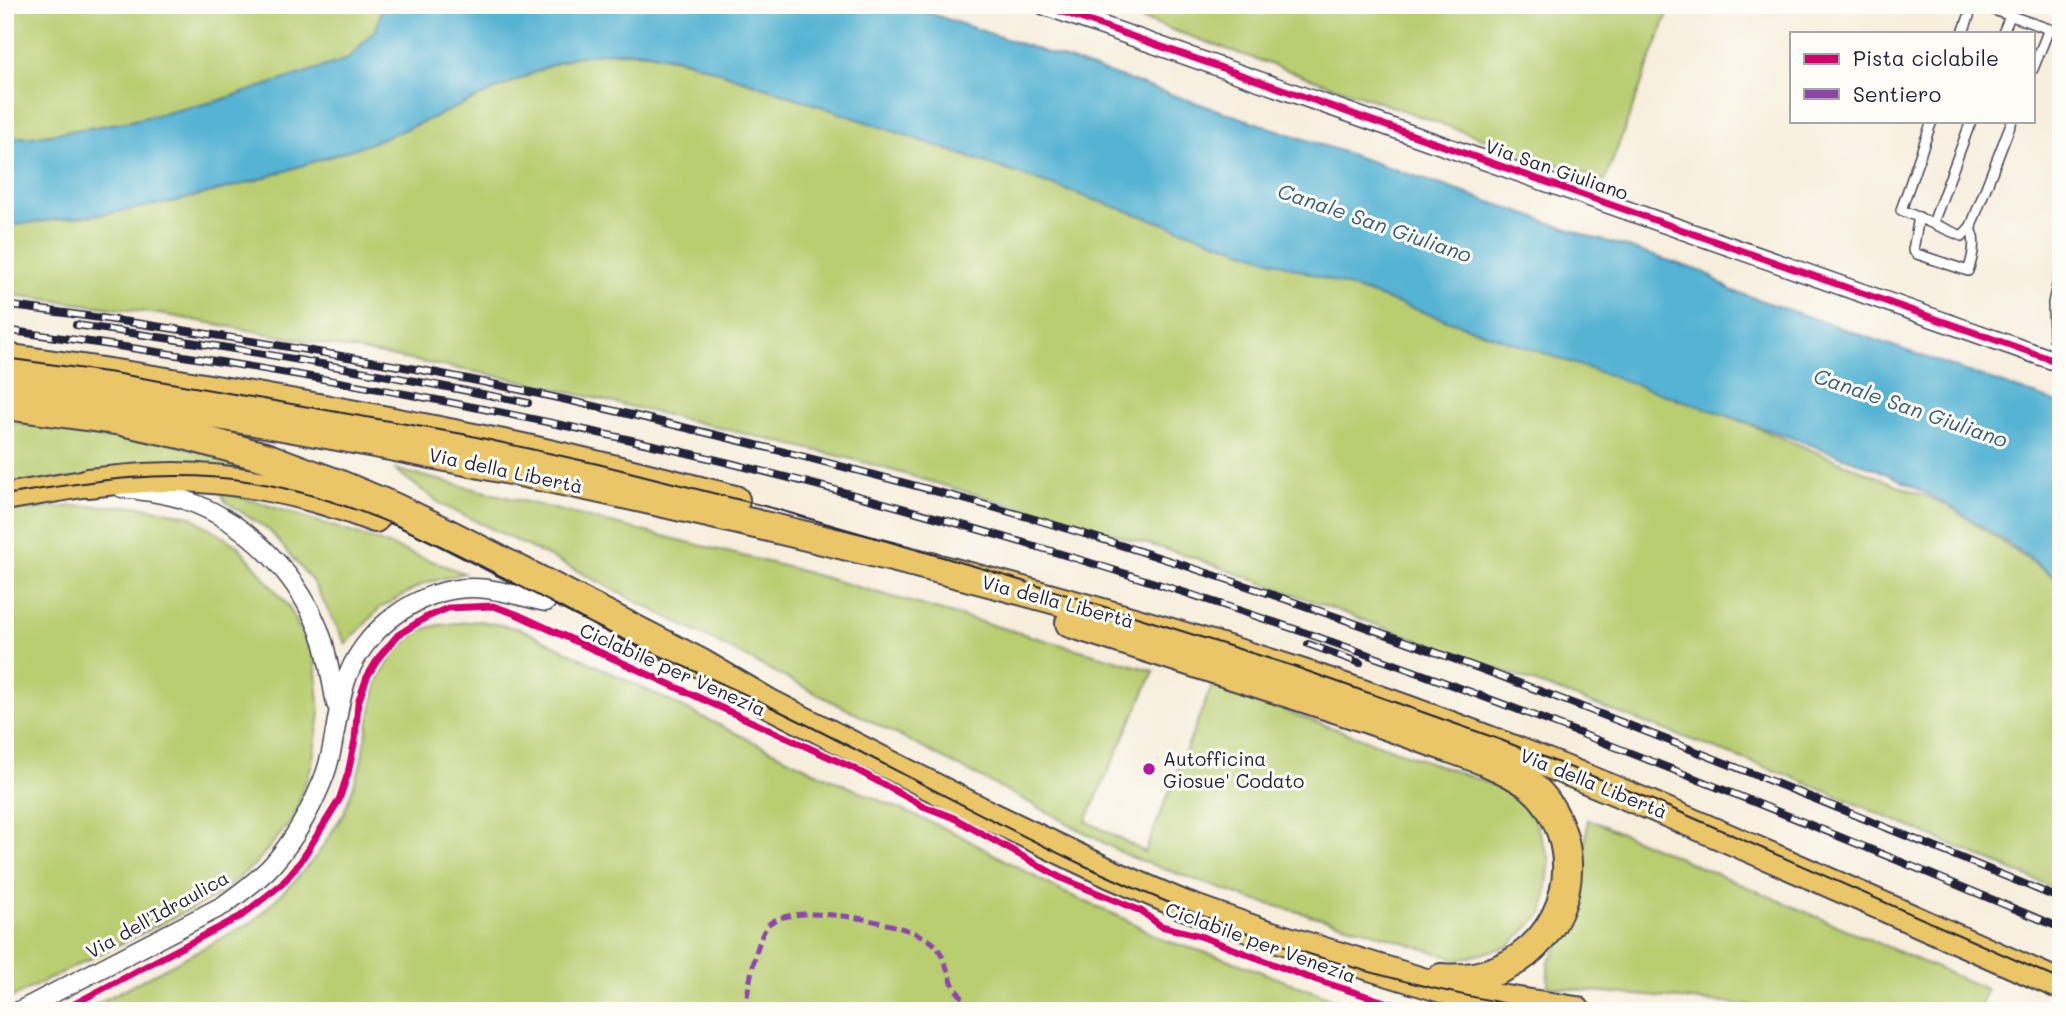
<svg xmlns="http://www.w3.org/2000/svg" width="2066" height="1016" font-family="Mali,sans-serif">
	<rect width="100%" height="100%" fill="#fdfcf7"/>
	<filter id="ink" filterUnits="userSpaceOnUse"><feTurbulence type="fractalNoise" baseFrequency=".0143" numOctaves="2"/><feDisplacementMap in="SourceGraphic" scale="14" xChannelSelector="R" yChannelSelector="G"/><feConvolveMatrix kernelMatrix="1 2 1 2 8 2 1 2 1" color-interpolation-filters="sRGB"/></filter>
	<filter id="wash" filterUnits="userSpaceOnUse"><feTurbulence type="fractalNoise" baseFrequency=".00686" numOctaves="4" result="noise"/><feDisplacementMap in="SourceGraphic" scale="28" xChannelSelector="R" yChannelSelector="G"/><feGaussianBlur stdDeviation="1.57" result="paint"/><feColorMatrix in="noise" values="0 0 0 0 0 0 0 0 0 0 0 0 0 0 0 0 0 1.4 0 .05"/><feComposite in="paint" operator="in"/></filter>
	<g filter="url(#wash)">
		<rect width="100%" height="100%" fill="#f7eedc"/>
		<g fill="#b9cd71" stroke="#6e7856" stroke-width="2">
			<polygon points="5,5 383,5 377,28 348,59 218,101 126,122 32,137 5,138"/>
			<polygon points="1101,5 1671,5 1605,181"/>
			<polygon points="609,52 650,53 693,63 1728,416 1949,506 2061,582 2061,891 1790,776 1189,556 856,460 514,379 166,315 5,294 5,226 327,158 425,121 547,67 574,57"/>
			<polygon points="5,421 165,441 262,470 199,468 5,484"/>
			<polygon points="394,469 787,567 1154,671 1086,821 1145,852 1212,685 1502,788 1532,814 1550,860 1544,912 1509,946 1459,960 1362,929 1250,899 1128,856 1042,809 554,559 442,505"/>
			<polygon points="220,490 372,539 464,573 425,583 380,608 346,644 313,582 270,531 225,501"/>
			<polygon points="77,506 138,506 190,516 239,547 289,607 315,659 320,714 312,764 293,819 255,864 217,896 5,1001 5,511"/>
			<polygon points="480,621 521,629 822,775 957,834 1061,891 1125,919 1163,940 1221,957 1352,1006 1373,1011 83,1011 253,922 293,882 318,854 344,813 360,767 377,681 395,651 419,630 439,625"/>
			<polygon points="1588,819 1986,989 1981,1006 1768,1007 1548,987 1548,963 1578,912"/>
		</g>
		<path fill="#55b3d3" stroke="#3c6a87" stroke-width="2" d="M383,5H905L1453,189L1594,238L1627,247L1706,273L1731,290L2061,404V581C2008,541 1952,504 1892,476C1863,463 1831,453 1801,441L685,60L637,51L609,52L574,57L547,67L425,121L371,143L251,182L177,201L118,212L5,226V138L32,137L126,122L218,101L348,59L377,28Z"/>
	</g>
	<g filter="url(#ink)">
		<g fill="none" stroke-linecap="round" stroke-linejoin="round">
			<g stroke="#424153" stroke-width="12">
				<g id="service">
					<polyline points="1979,5 2061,33"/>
					<polyline points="1963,33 1973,5"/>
					<polyline points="2003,33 2010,16"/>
					<polyline points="2033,69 2049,29"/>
					<polyline points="1932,121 1901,210 1962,236 1971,226 2012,121"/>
					<path d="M1919,217L1913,250L1917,254L1968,271C1974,255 1976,241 1971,226"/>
					<polyline points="1933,223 1971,121"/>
					<polyline points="2054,338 2053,303 2061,267"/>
				</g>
			</g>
			<g stroke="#424153" stroke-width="21">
				<g id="minor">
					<polyline points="1043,5 2061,363"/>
					<path d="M122,488C143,491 166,493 185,500C249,522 302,578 323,641C329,662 332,684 336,704"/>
					<path d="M19,1011L224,905C241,892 259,880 273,864C294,840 310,811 322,782C335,752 335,716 345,684C360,632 418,587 473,588C497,588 522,597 546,602"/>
				</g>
			</g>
			<g stroke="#424153" stroke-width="30">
				<polyline id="primary" points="5,497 88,483"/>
			</g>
			<g stroke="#424153" stroke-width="32">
				<g id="trunk">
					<path d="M5,358C175,381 345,411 513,446C587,462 661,481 735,500"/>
					<path d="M5,383C216,410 425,451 633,496C854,545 1075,600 1291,670C1554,755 1808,874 2061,985"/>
					<polyline points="5,405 122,421 181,434 265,457 338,484 393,507 439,529 702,664 770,704 984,813 1111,874 1183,905 1265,934 1455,992 1576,1011"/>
					<path d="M88,483C116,480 145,477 174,477C243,478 311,493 375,518"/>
					<path d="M1070,623C1138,645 1205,666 1273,688C1323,704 1374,720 1424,739C1459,752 1500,763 1531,786C1546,798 1556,816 1562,834C1586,913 1522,986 1441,978"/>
				</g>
			</g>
			<use href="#service" stroke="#fff" stroke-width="9"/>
			<use href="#minor" stroke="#fff" stroke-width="18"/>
			<use href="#primary" stroke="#ebc669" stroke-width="26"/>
			<use href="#trunk" stroke="#ebc669" stroke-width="28"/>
			<g stroke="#22223b" stroke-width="2">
				<polyline points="5,358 114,373 463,434 598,464 776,509 984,569 1293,666 1501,740 1655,801 2061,980"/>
				<path d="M5,495C88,481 170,468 253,482C383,504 496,576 612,634C665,659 719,681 771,707C876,758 977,815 1083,865C1230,934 1390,986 1550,1011"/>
			</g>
			<g stroke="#22223b" stroke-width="8">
				<g id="rail">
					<path d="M5,305C144,323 283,345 421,370C513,387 604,408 695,430C828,462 961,496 1091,536C1421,637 1742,768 2061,899"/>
					<path d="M76,325C228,346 378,373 528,403"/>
					<path d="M5,330C212,358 418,393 622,438C776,472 930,514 1081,560C1415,661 1739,794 2061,928"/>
					<polyline points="1308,644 1360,663"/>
				</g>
			</g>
			<use href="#rail" stroke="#fdfcf7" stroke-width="5" stroke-dasharray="16" stroke-linecap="butt"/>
			<path stroke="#8e44ad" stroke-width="5" stroke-dasharray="10 5" stroke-linecap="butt" d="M744,1011C749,990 755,938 769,924C793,901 909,922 933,943C944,952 947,973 954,986C959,995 967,1003 974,1011"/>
			<g stroke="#fdfcf7" stroke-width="11">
				<g id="cycleway">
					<polyline points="1043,5 2061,363"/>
					<polyline points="61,1011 241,916 282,884 301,861 339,800 348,773 355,740 358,703 367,677 379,657 398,635 425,618 448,608 493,606 516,614 853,768 923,806 954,818 1061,878 1141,911 1161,926 1200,936 1304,976 1385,1002 1424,1011"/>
				</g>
			</g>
			<use href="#cycleway" stroke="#d6006c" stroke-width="7"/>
		</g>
	</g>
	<circle fill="#b5179e" stroke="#fdfcf7" stroke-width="2.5" cx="1149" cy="769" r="7"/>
	<g text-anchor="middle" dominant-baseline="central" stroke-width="6" stroke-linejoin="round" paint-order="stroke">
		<g font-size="19" fill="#22223b" stroke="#fdfcf7">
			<text transform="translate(1557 169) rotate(19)">Via San Giuliano</text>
			<text transform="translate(506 470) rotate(12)">Via della Libertà</text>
			<text transform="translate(1058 601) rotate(15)">Via della Libertà</text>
			<text transform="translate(673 669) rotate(24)">Ciclabile per Venezia</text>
			<text transform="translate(1594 783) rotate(22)">Via della Libertà</text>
			<text transform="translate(157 914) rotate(-29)">Via dell'Idraulica</text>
			<text transform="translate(1261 942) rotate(20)">Ciclabile per Venezia</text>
		</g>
		<g font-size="19" fill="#22223b" stroke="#fdfcf7" text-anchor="start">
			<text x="1163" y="758">Autofficina<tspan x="1163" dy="22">Giosue' Codato</tspan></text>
		</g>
		<g font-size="21" font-style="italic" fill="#365c78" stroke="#fdfcf7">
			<text transform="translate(1375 222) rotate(19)">Canale San Giuliano</text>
			<text transform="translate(1911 407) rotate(19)">Canale San Giuliano</text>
		</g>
	</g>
	<rect width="2066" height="1016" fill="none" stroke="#fdfcf7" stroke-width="28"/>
	<rect x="1790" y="32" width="245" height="91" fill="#fdfcf7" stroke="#a5a5ac" stroke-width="2"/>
	<rect x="1804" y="54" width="35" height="10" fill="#d6006c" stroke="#a5a5ac" stroke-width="2"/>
	<text x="1853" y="66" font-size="21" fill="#22223b">Pista ciclabile</text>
	<rect x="1804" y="89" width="35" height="10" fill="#8e44ad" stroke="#a5a5ac" stroke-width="2"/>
	<text x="1853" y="102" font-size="21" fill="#22223b">Sentiero</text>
</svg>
